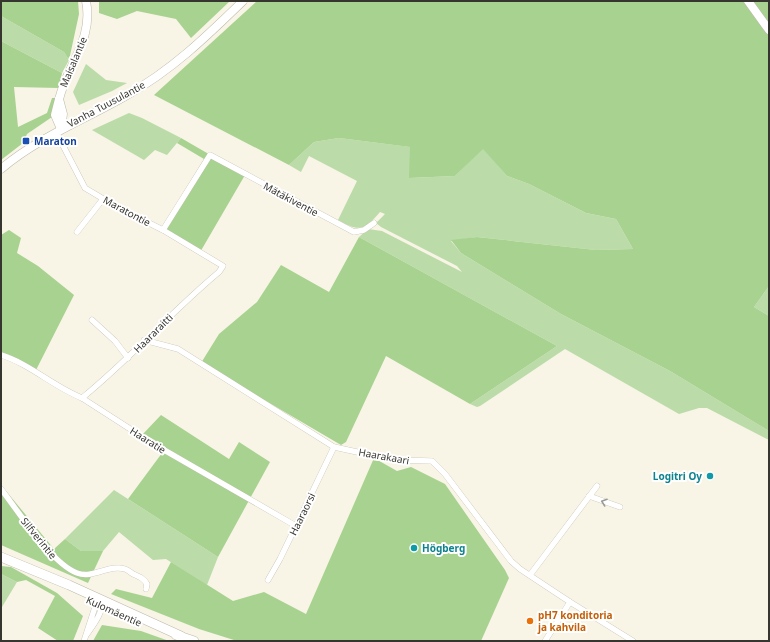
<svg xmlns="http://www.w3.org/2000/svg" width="770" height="642" font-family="'Noto Sans',sans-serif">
	<rect width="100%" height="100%" fill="#f8f4e6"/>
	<g fill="#bbdba9">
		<polygon points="1,16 64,52 69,60 62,73 1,41"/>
		<polygon points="86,64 106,80 127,83 112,91 79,105 73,92"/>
		<polygon points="129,113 142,118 181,138 167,155 155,150 144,160 92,130"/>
		<path d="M339,138L411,147L410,178L455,176L483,148L507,176L529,184L586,213L616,219L633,249L596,250L477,237L451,241L461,253L561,314L670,371L769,431V440L707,408H699L679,414L565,349L480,406L477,407L470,404L557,346L359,237L368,229L382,231L462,272L457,266L381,227L376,223L385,214L380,212C364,231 359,232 338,220L357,181L309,156L301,172L289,165L314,142Z"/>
		<polygon points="769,286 769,316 754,307"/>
		<polygon points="114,490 218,557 207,585 166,559 153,560 119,532 103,551 81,551 65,539"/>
		<polygon points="1,574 17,582 2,607 1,606"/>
	</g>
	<g fill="#a8d290">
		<polygon points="1,1 78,1 79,14 69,60 64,52 1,16"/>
		<polygon points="99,1 230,1 191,38 176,19 137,11 117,19 99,13"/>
		<polygon points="257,1 745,1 769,33 769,286 754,307 769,316 769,431 670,371 561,314 461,253 451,240 477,237 596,250 633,249 616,219 586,213 529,184 507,176 483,149 455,176 409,178 410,147 339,138 314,142 289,165 154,95"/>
		<polygon points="751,1 769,1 769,26"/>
		<polygon points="1,41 62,73 59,88 14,87 18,127 47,113 52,98 55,98 52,117 27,134 23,143 1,160"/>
		<polygon points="181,138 245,175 199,254 160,231 204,159 177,143"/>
		<polygon points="9,230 21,238 17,253 38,266 74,295 36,370 7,354 1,353 1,235"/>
		<polygon points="359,237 557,346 470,404 386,356 346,442 341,445 201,363 219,334 257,302 281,265 329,292"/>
		<polygon points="161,415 229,459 239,442 270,462 218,557 128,499 165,449 142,435"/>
		<polygon points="374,458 397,471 411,467 445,484 505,570 509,578 481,641 237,641 199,629 111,594 116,589 152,598 171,562 233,601 264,592 306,614"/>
		<polygon points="6,491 54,549 65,539 81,551 103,551 88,583 1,545 1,495"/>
		<polygon points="1,566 11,567 57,593 83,616 73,641 58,641 38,628 55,596 26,580 17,582 1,574"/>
		<polygon points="102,625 141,631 169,641 93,641"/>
	</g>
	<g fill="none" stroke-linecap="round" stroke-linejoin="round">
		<g stroke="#bdb9ac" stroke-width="6">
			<g id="minor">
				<path d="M56,132L85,188L117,207L163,230L223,266L219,272C171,312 130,359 82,398"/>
				<polyline points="163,230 210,155 354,232 364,230 374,223"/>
				<polyline points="77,232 103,199"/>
				<polyline points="92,320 115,341 128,358"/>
				<polyline points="144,340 178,349 334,447 394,460 432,461 445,474 511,561 520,569 570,602 545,641"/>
				<path d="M1,355C30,364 54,387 82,398L152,443L296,526"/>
				<path d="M1,489C19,512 51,563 77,573C93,579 109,564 125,569C128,570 130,572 133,574C140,577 143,578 147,584L146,589"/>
				<polyline points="589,496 620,507"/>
				<polyline points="530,575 597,486"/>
				<polyline points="268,580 280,559 334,447"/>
				<polyline points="570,602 633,641"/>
				<path d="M84,641L96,604L102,600C103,613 94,624 87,634"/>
			</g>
		</g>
		<g stroke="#bdb9ac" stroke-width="9">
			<g id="secondary">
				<polyline points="748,1 769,30"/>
				<polyline points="59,99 63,114 61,129"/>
				<path d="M61,129L55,115C58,102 61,89 67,77C78,52 92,30 86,1"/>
				<path d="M1,169C39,137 84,120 127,95C171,71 207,36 243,1"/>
			</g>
		</g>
		<g stroke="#bdb9ac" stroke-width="10">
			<g id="primary">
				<polyline points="1,557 69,585 181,636"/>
				<polyline points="176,635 194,641"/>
			</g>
		</g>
		<use href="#minor" stroke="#fff" stroke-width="5.5"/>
		<use href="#secondary" stroke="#fff" stroke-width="8"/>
		<use href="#primary" stroke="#fff" stroke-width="9"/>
	</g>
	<defs><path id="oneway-chevron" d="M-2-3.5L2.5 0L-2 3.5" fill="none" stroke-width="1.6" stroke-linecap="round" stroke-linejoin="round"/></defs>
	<use stroke="#9a9a98" href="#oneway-chevron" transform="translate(604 502) rotate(-161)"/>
	<rect fill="#1a4fb4" stroke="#fff" stroke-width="1.5" x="22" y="137" width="8" height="8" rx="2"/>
	<g fill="#0f9aa8" stroke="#fff" stroke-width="1.5">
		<circle cx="710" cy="476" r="4"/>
		<circle cx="414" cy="548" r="4"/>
	</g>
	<circle fill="#e8710a" stroke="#fff" stroke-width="1.5" cx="530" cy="621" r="4"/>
	<g text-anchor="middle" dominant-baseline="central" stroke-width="4" stroke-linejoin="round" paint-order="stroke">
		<g font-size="10" fill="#363530" stroke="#fff">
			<text transform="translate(73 62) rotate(-67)">Maisalantie</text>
			<text transform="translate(106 104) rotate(-28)">Vanha Tuusulantie</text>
			<text transform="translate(291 199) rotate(28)">Mätäkiventie</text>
			<text transform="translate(127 211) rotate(28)">Maratontie</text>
			<text transform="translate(153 333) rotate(-45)">Haararaitti</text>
			<text transform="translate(148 440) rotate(32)">Haaratie</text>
			<text transform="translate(384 456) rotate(10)">Haarakaari</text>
			<text transform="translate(302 514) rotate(-64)">Haaraorsi</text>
			<text transform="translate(39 538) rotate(51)">Silfverintie</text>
			<text transform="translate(114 611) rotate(24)">Kulomäentie</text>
		</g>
		<g font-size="10" font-weight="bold" fill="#164399" stroke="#fff" text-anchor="start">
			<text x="34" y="141">Maraton</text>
		</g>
		<g font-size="10" font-weight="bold" fill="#0d838f" stroke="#fff" text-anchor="end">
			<text x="702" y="476">Logitri Oy</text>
			<text x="422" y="548" text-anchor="start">Högberg</text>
		</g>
		<g font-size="10" font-weight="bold" fill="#c56008" stroke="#fff" text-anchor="start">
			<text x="538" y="615">pH7 konditoria<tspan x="538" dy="12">ja kahvila</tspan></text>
		</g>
	</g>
	<rect width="770" height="642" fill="none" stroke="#363530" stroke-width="4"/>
</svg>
